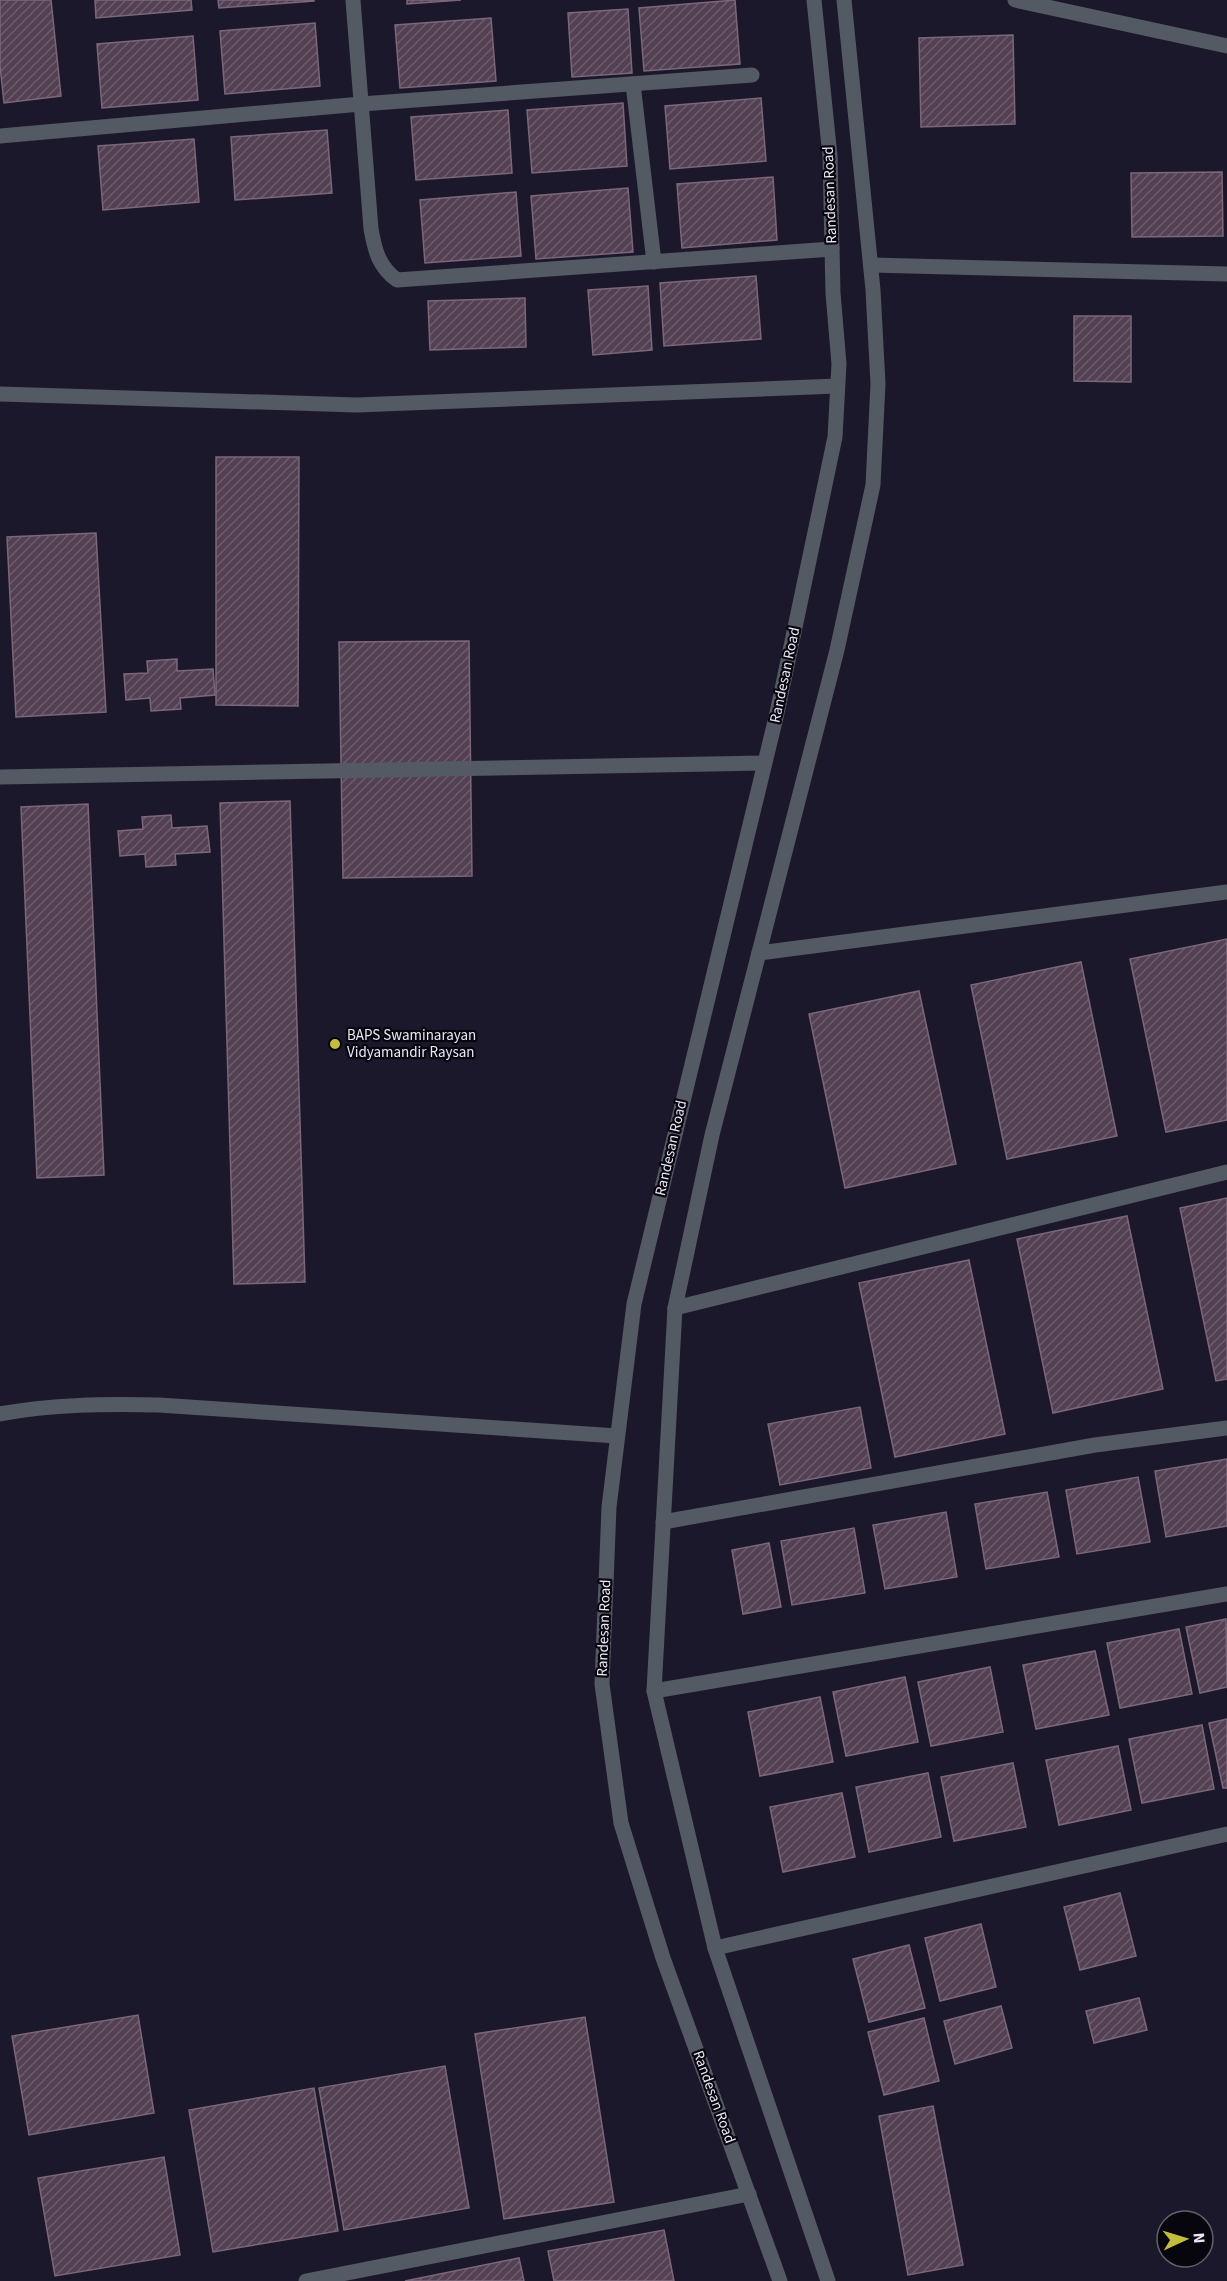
<svg xmlns="http://www.w3.org/2000/svg" width="1227" height="2281" font-family="'Source Sans 3',sans-serif">
	<defs>
		<pattern id="building-hatch" width="6" height="6" patternUnits="userSpaceOnUse" patternTransform="scale(1.5)"><rect width="6" height="6" fill="#534052"/><path d="M-1 1l2-2M0 6l6-6M5 7l2-2" fill="none" stroke="#6c5c6c"/></pattern>
	</defs>
	<rect width="100%" height="100%" fill="#1c182b"/>
	<g fill="url(#building-hatch)" stroke="#7c677a" stroke-width="1.5">
		<polygon points="0,0 51,0 61,96 4,103 0,66"/>
		<polygon points="95,0 191,0 192,10 96,18"/>
		<polygon points="218,0 314,0 314,1 219,8"/>
		<polygon points="407,0 461,0 407,4"/>
		<polygon points="735,0 740,64 644,71 639,8"/>
		<polygon points="628,9 632,73 572,77 568,13"/>
		<polygon points="491,18 496,81 400,88 395,25"/>
		<polygon points="315,23 320,86 225,94 220,31"/>
		<polygon points="1013,35 1015,124 921,127 919,38"/>
		<polygon points="193,36 198,100 102,108 97,44"/>
		<polygon points="761,98 766,161 670,169 665,106"/>
		<polygon points="623,103 627,166 532,173 527,110"/>
		<polygon points="508,110 512,173 416,180 411,117"/>
		<polygon points="327,130 332,193 235,200 231,137"/>
		<polygon points="194,139 199,202 103,210 98,146"/>
		<polygon points="1222,172 1223,236 1132,237 1131,173"/>
		<polygon points="773,177 777,240 682,248 677,184"/>
		<polygon points="628,188 633,252 536,259 531,196"/>
		<polygon points="516,192 521,256 425,263 420,200"/>
		<polygon points="756,276 761,339 664,346 660,283"/>
		<polygon points="648,286 652,350 593,355 588,290"/>
		<polygon points="525,298 526,347 430,350 428,301"/>
		<polygon points="1074,316 1131,316 1131,382 1074,381"/>
		<polygon points="216,457 299,457 298,706 216,705"/>
		<polygon points="96,533 106,712 16,717 7,537"/>
		<polygon points="469,641 472,876 343,878 339,642"/>
		<polygon points="177,659 177,671 213,669 215,695 180,698 181,709 151,711 150,698 126,700 124,674 148,673 147,661"/>
		<polygon points="290,801 305,1282 234,1284 220,803"/>
		<polygon points="88,804 104,1175 37,1178 21,807"/>
		<polygon points="171,815 172,828 207,826 210,852 175,854 176,865 146,867 145,854 120,856 118,831 143,829 142,817"/>
		<polygon points="1227,939 1227,1120 1166,1132 1130,959"/>
		<polygon points="1081,962 1117,1136 1007,1159 971,985"/>
		<polygon points="919,991 956,1164 845,1188 809,1014"/>
		<polygon points="1227,1198 1227,1379 1216,1381 1180,1208"/>
		<polygon points="1127,1216 1163,1389 1053,1413 1017,1239"/>
		<polygon points="969,1260 1005,1434 895,1457 859,1283"/>
		<polygon points="860,1407 871,1468 780,1485 768,1424"/>
		<polygon points="1227,1459 1227,1526 1166,1537 1155,1471"/>
		<polygon points="1138,1477 1150,1542 1077,1554 1066,1490"/>
		<polygon points="1047,1492 1059,1557 986,1569 975,1504"/>
		<polygon points="946,1512 957,1577 885,1589 873,1525"/>
		<polygon points="854,1528 865,1593 792,1605 781,1541"/>
		<polygon points="769,1543 781,1607 743,1614 732,1550"/>
		<polygon points="1226,1619 1227,1687 1200,1693 1186,1627"/>
		<polygon points="1179,1629 1192,1694 1120,1708 1107,1643"/>
		<polygon points="1095,1651 1109,1715 1036,1729 1023,1665"/>
		<polygon points="990,1667 1003,1732 931,1746 918,1682"/>
		<polygon points="905,1677 918,1742 846,1756 833,1692"/>
		<polygon points="820,1697 833,1762 760,1776 748,1712"/>
		<polygon points="1227,1719 1227,1788 1223,1788 1209,1723"/>
		<polygon points="1202,1725 1214,1789 1142,1803 1129,1739"/>
		<polygon points="1118,1746 1131,1810 1059,1825 1046,1760"/>
		<polygon points="1013,1763 1026,1827 954,1841 941,1777"/>
		<polygon points="928,1773 941,1837 869,1852 856,1787"/>
		<polygon points="842,1793 855,1857 783,1872 770,1807"/>
		<polygon points="1120,1893 1136,1956 1080,1970 1064,1907"/>
		<polygon points="981,1924 996,1987 940,2001 925,1938"/>
		<polygon points="909,1945 925,2008 869,2022 853,1959"/>
		<polygon points="1139,1998 1147,2030 1094,2043 1086,2011"/>
		<polygon points="1001,2006 1012,2048 955,2064 944,2021"/>
		<polygon points="138,2015 154,2113 29,2135 12,2036"/>
		<polygon points="585,2017 614,2202 504,2219 475,2034"/>
		<polygon points="924,2018 939,2081 884,2095 868,2032"/>
		<polygon points="445,2066 469,2208 344,2230 319,2088"/>
		<polygon points="314,2088 338,2231 213,2252 189,2110"/>
		<polygon points="933,2106 963,2265 908,2275 879,2116"/>
		<polygon points="164,2157 180,2255 55,2276 38,2178"/>
		<polygon points="664,2230 674,2281 554,2281 548,2251"/>
		<polygon points="519,2258 524,2281 405,2281"/>
	</g>
	<g fill="none" stroke-linecap="round" stroke-linejoin="round">
		<g stroke="#545a64" stroke-width="15">
			<polyline points="1015,0 1227,46"/>
			<polyline points="871,265 1227,274"/>
			<polyline points="0,394 357,405 837,386"/>
			<polyline points="0,777 764,763"/>
			<path d="M0,1414C53,1404 105,1404 159,1405L617,1436"/>
			<polyline points="306,2281 749,2194"/>
		</g>
		<g stroke="#545a64" stroke-width="15">
			<path d="M353,0L371,229C375,251 379,267 397,280L832,249"/>
			<polyline points="633,84 654,262"/>
			<polyline points="0,136 361,104 752,75"/>
			<polyline points="759,953 1227,892"/>
			<polyline points="675,1308 1227,1172"/>
			<polyline points="663,1522 1095,1445 1227,1428"/>
			<polyline points="654,1691 1227,1594"/>
			<polyline points="715,1948 1227,1834"/>
		</g>
		<g stroke="#545a64" stroke-width="15">
			<polyline points="780,2281 663,1958 621,1823 602,1684 609,1507 634,1304 777,713 835,437 839,364 833,293 830,156 814,0"/>
			<polyline points="828,2281 715,1948 654,1691 675,1308 712,1135 837,650 873,485 878,384 873,290 844,0"/>
		</g>
	</g>
	<circle fill="#c2bd3f" stroke="#07050d" stroke-width="2" cx="335" cy="1044" r="6"/>
	<g text-anchor="middle" dominant-baseline="central" stroke-width="4.5" stroke-linejoin="round" paint-order="stroke">
		<g font-size="15" fill="#eae8f6" stroke="#07050d">
			<text transform="translate(830 195) rotate(-92)">Randesan Road</text>
			<text transform="translate(785 675) rotate(-78)">Randesan Road</text>
			<text transform="translate(671 1148) rotate(-77)">Randesan Road</text>
			<text transform="translate(604 1628) rotate(-88)">Randesan Road</text>
			<text transform="translate(714 2097) rotate(70)">Randesan Road</text>
		</g>
		<g font-size="15" fill="#eae8f6" stroke="#07050d" text-anchor="start">
			<text x="347" y="1035">BAPS Swaminarayan<tspan x="347" dy="17">Vidyamandir Raysan</tspan></text>
		</g>
	</g>
	<g transform="translate(1185 2239) rotate(86)"><circle r="28" fill="#07050d" stroke="#62606a" stroke-width="1.5"/>
	<path d="M0-4.5L10 22L0 15L-10 22Z" fill="#c2bd3f"/>
	<text y="-9" font-size="16" font-weight="bold" text-anchor="middle" fill="#eae8f6">N</text>
	</g>
</svg>
